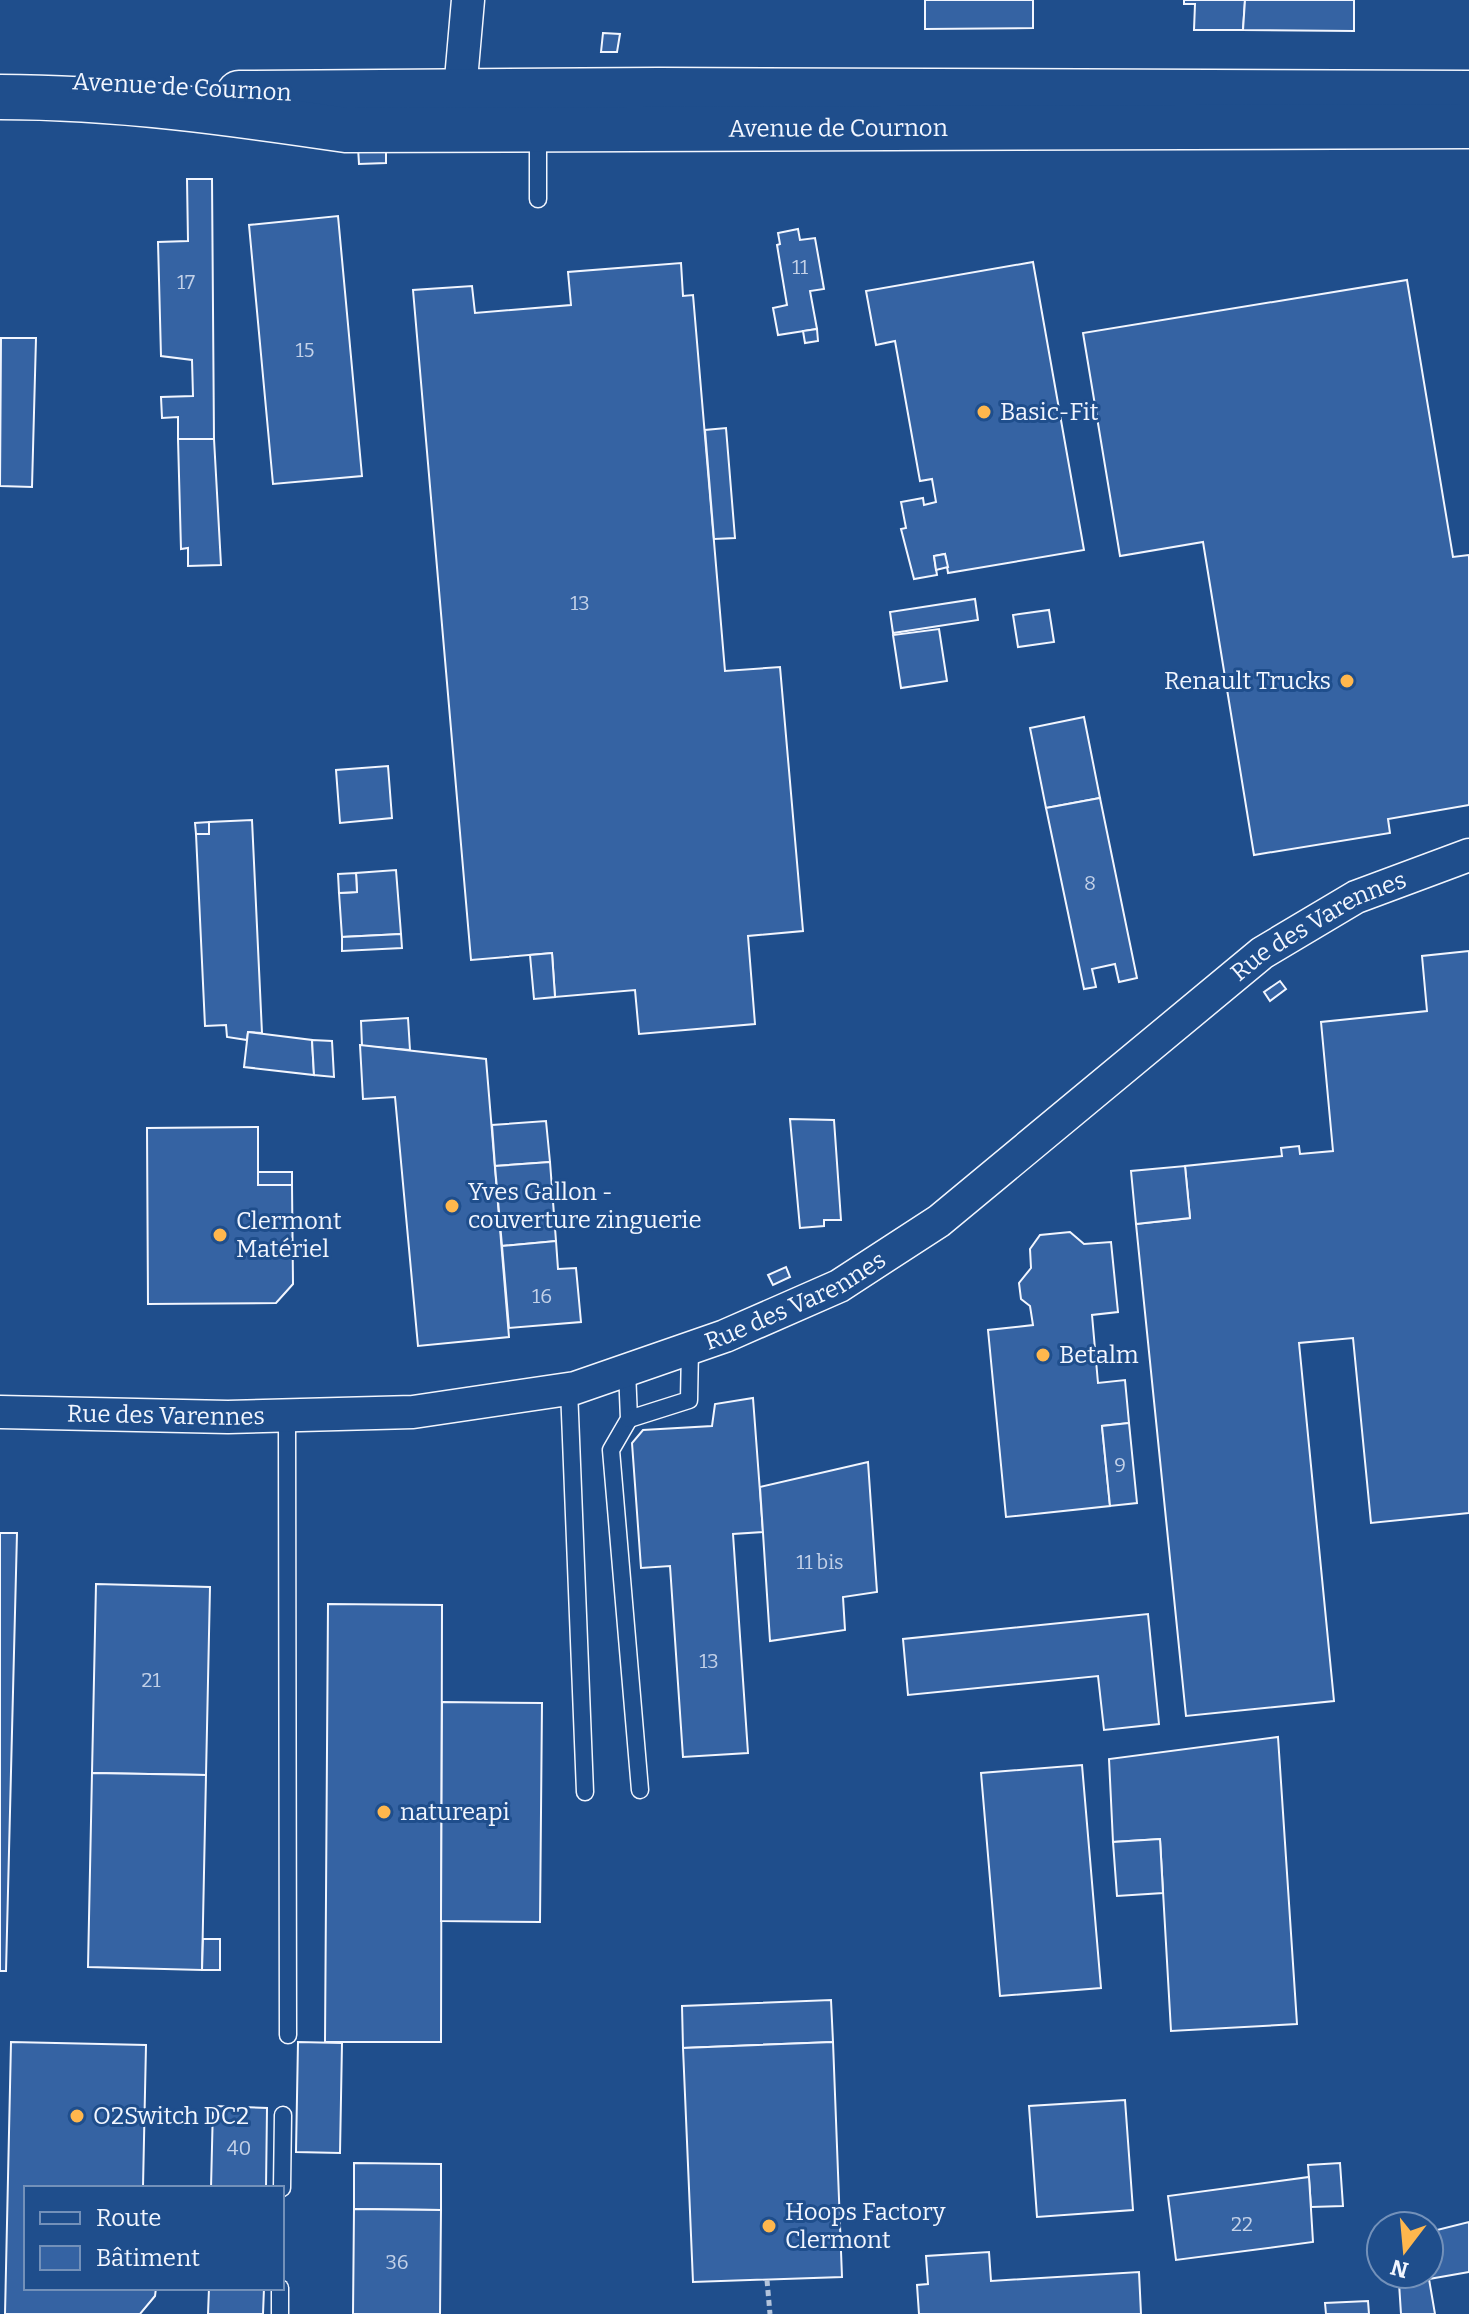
<svg xmlns="http://www.w3.org/2000/svg" width="1469" height="2314" font-family="Bitter,serif">
	<rect width="100%" height="100%" fill="#1f4e8c"/>
	<g fill="#3563a3" stroke="#f2f6ff" stroke-width="2">
		<polygon points="925,0 1033,0 1033,28 925,29"/>
		<polygon points="1184,0 1245,0 1243,30 1194,30 1195,4 1184,4"/>
		<polygon points="1245,0 1354,0 1354,31 1243,30"/>
		<polygon points="603,33 620,34 617,52 601,52"/>
		<polygon points="358,147 386,147 386,163 359,164"/>
		<polygon points="187,179 212,179 214,439 178,439 178,417 162,418 161,397 193,396 192,360 161,356 158,242 188,241"/>
		<polygon points="338,216 362,476 273,484 249,225"/>
		<polygon points="798,229 800,240 815,238 824,289 810,291 817,329 778,335 773,308 787,305 777,245 780,244 778,233"/>
		<polygon points="1033,262 1084,550 948,573 945,554 934,556 937,575 914,579 901,529 906,528 901,502 923,498 924,505 936,502 932,479 920,481 895,341 876,345 866,291"/>
		<polygon points="681,263 683,296 693,295 725,671 780,667 803,931 748,936 755,1024 639,1034 635,990 555,997 552,953 471,960 413,290 472,286 475,313 571,305 568,272"/>
		<polygon points="1407,280 1453,557 1469,555 1469,805 1388,819 1390,833 1254,855 1203,542 1120,556 1083,333"/>
		<polygon points="817,329 818,341 805,343 803,331"/>
		<polygon points="1,338 36,338 32,487 0,486"/>
		<polygon points="726,428 735,538 714,539 705,430"/>
		<polygon points="178,439 214,439 221,565 188,566 188,548 181,549"/>
		<polygon points="945,554 948,567 936,570 934,556"/>
		<polygon points="975,599 978,620 893,633 890,612"/>
		<polygon points="1049,610 1054,642 1018,647 1013,615"/>
		<polygon points="939,629 947,681 901,688 893,635"/>
		<polygon points="1084,717 1100,798 1046,808 1030,728"/>
		<polygon points="388,766 392,818 340,823 336,770"/>
		<polygon points="1100,798 1137,978 1119,982 1115,964 1092,969 1096,987 1084,989 1046,808"/>
		<polygon points="252,820 262,1033 248,1032 247,1040 227,1037 226,1025 205,1026 196,834 209,834 209,822"/>
		<polygon points="209,822 209,834 196,834 195,823"/>
		<polygon points="396,870 401,934 342,937 339,893 357,892 356,873"/>
		<polygon points="356,873 357,892 339,893 338,874"/>
		<polygon points="401,934 402,948 342,951 342,937"/>
		<polygon points="1469,951 1469,1513 1371,1523 1353,1338 1299,1343 1334,1701 1186,1716 1136,1224 1190,1218 1185,1166 1282,1156 1281,1148 1299,1146 1300,1154 1333,1151 1321,1022 1427,1011 1422,956"/>
		<polygon points="552,953 555,997 534,999 530,955"/>
		<polygon points="1280,981 1286,989 1270,1001 1264,992"/>
		<polygon points="408,1018 410,1050 362,1046 361,1021"/>
		<polygon points="248,1032 312,1040 314,1075 244,1067"/>
		<polygon points="312,1040 332,1041 334,1077 314,1075"/>
		<polygon points="360,1045 486,1059 509,1337 418,1346 395,1097 363,1099"/>
		<polygon points="790,1119 834,1120 841,1220 824,1220 824,1226 800,1228"/>
		<polygon points="546,1121 550,1162 495,1166 492,1125"/>
		<polygon points="258,1127 258,1185 292,1185 293,1284 276,1303 148,1304 147,1128"/>
		<polygon points="550,1162 556,1241 502,1246 495,1166"/>
		<polygon points="1185,1166 1190,1218 1136,1224 1131,1171"/>
		<rect x="258" y="1172" width="34" height="13"/>
		<polygon points="1070,1232 1084,1244 1111,1242 1118,1312 1092,1315 1098,1383 1125,1380 1129,1423 1102,1426 1110,1506 1006,1517 988,1330 1033,1325 1030,1306 1021,1299 1019,1283 1031,1268 1030,1249 1040,1235"/>
		<polygon points="556,1241 558,1269 576,1268 581,1322 509,1328 502,1246"/>
		<polygon points="786,1267 790,1277 773,1285 768,1275"/>
		<polygon points="753,1398 763,1532 733,1534 748,1753 683,1757 670,1566 641,1568 632,1443 643,1430 712,1426 715,1404"/>
		<polygon points="1129,1423 1137,1503 1110,1506 1102,1426"/>
		<polygon points="868,1462 877,1592 843,1597 845,1630 770,1641 760,1487"/>
		<polygon points="0,1533 17,1533 6,1971 0,1971"/>
		<polygon points="96,1584 210,1587 206,1775 92,1773"/>
		<polygon points="328,1604 442,1605 441,2042 325,2042"/>
		<polygon points="1148,1614 1159,1724 1104,1730 1098,1676 908,1695 903,1639"/>
		<polygon points="442,1702 542,1703 540,1922 441,1921"/>
		<polygon points="1278,1737 1297,2024 1171,2031 1160,1839 1113,1842 1109,1759"/>
		<polygon points="1082,1765 1101,1988 1000,1996 981,1773"/>
		<polygon points="92,1773 206,1775 202,1970 88,1967"/>
		<polygon points="1160,1839 1163,1893 1117,1896 1113,1842"/>
		<polygon points="203,1939 220,1939 220,1970 202,1970"/>
		<polygon points="831,2000 833,2042 683,2048 682,2006"/>
		<polygon points="11,2042 146,2045 143,2187 158,2188 26,2188 26,2288 156,2288 155,2296 140,2314 5,2314"/>
		<polygon points="298,2042 342,2043 340,2153 296,2152"/>
		<polygon points="833,2042 842,2277 693,2282 683,2048"/>
		<polygon points="1125,2100 1133,2210 1037,2217 1029,2106"/>
		<polygon points="213,2106 267,2108 266,2188 211,2188"/>
		<polygon points="354,2163 441,2164 441,2210 354,2209"/>
		<polygon points="1340,2163 1343,2206 1311,2207 1308,2165"/>
		<polygon points="1309,2177 1313,2242 1176,2260 1168,2196"/>
		<polygon points="354,2209 441,2210 440,2314 353,2314"/>
		<polygon points="1469,2222 1469,2272 1429,2279 1429,2232"/>
		<polygon points="989,2252 991,2281 1139,2272 1141,2314 919,2314 917,2285 928,2284 926,2256"/>
		<polygon points="1429,2279 1435,2314 1401,2314 1399,2283"/>
		<polygon points="209,2288 264,2288 263,2314 208,2314"/>
		<polygon points="1368,2301 1369,2314 1326,2314 1325,2303"/>
	</g>
	<g fill="none" stroke-linecap="round" stroke-linejoin="round">
		<g stroke="#f2f6ff" stroke-width="19">
			<g id="service">
				<polyline points="538,132 538,199"/>
				<polyline points="627,1370 629,1419 611,1450 640,1790"/>
				<polyline points="569,1389 585,1792"/>
				<polyline points="287,1415 288,2035"/>
				<polyline points="629,1419 689,1400 690,1348"/>
				<polyline points="282,2188 283,2115"/>
				<polyline points="280,2314 280,2288"/>
			</g>
		</g>
		<g stroke="#f2f6ff" stroke-width="35">
			<g id="minor">
				<polyline points="468,0 460,91 471,110"/>
				<path id="s1" d="M0,1412L228,1417L413,1412L575,1388L725,1336L839,1286L939,1221L1262,953L1356,897L1469,855"/>
			</g>
		</g>
		<g stroke="#f2f6ff" stroke-width="47">
			<g id="secondary">
				<polyline points="239,93 659,90 1469,93"/>
				<path id="s2" d="M0,97C116,97 231,113 346,130L1469,126"/>
			</g>
		</g>
		<polyline stroke="#b3c4dc" stroke-width="5" stroke-dasharray="6 4" stroke-linecap="butt" points="767,2280 770,2314"/>
		<use href="#service" stroke="#1f4e8c" stroke-width="16"/>
		<use href="#minor" stroke="#1f4e8c" stroke-width="32"/>
		<use href="#secondary" stroke="#1f4e8c" stroke-width="44"/>
	</g>
	<g fill="#ffb74d" stroke="#1f4e8c" stroke-width="3">
		<circle cx="984" cy="412" r="8"/>
		<circle cx="1347" cy="681" r="8"/>
		<circle cx="452" cy="1206" r="8"/>
		<circle cx="220" cy="1235" r="8"/>
		<circle cx="1043" cy="1355" r="8"/>
		<circle cx="384" cy="1812" r="8"/>
		<circle cx="77" cy="2116" r="8"/>
		<circle cx="769" cy="2226" r="8"/>
	</g>
	<g text-anchor="middle" dominant-baseline="central" stroke-width="6" stroke-linejoin="round" paint-order="stroke">
		<g font-size="20" fill="#c3d1e8">
			<text x="800" y="267">11</text>
			<text x="186" y="282">17</text>
			<text x="305" y="350">15</text>
			<text x="580" y="603">13</text>
			<text x="1090" y="883">8</text>
			<text x="542" y="1296">16</text>
			<text x="1120" y="1465">9</text>
			<text x="820" y="1562">11 bis</text>
			<text x="709" y="1661">13</text>
			<text x="151" y="1680">21</text>
			<text x="239" y="2148">40</text>
			<text x="1242" y="2224">22</text>
			<text x="397" y="2262">36</text>
		</g>
		<g font-size="24" fill="#f2f6ff" stroke="#1f4e8c">
			<text transform="translate(182 87) rotate(3)">Avenue de Cournon</text>
			<text stroke="none"><textPath href="#s2" startOffset="840">Avenue de Cournon</textPath></text>
			<text stroke="none"><textPath href="#s1" startOffset="1462">Rue des Varennes</textPath></text>
			<text stroke="none"><textPath href="#s1" startOffset="814">Rue des Varennes</textPath></text>
			<text stroke="none"><textPath href="#s1" startOffset="166">Rue des Varennes</textPath></text>
		</g>
		<g font-size="24" fill="#f2f6ff" stroke="#1f4e8c" text-anchor="start">
			<text x="1000" y="412">Basic-Fit</text>
			<text x="1331" y="681" text-anchor="end">Renault Trucks</text>
			<text x="468" y="1192">Yves Gallon -<tspan x="468" dy="28">couverture zinguerie</tspan></text>
			<text x="236" y="1221">Clermont<tspan x="236" dy="28">Matériel</tspan></text>
			<text x="1059" y="1355">Betalm</text>
			<text x="400" y="1812">natureapi</text>
			<text x="93" y="2116">O2Switch DC2</text>
			<text x="785" y="2212">Hoops Factory<tspan x="785" dy="28">Clermont</tspan></text>
		</g>
	</g>
	<rect x="24" y="2186" width="260" height="104" fill="#1f4e8c" stroke="#7391ba" stroke-width="2"/>
	<rect x="40" y="2212" width="40" height="12" fill="#1f4e8c" stroke="#7391ba" stroke-width="2"/>
	<text x="96" y="2226" font-size="24" fill="#f2f6ff">Route</text>
	<rect x="40" y="2246" width="40" height="24" fill="#3563a3" stroke="#7391ba" stroke-width="2"/>
	<text x="96" y="2266" font-size="24" fill="#f2f6ff">Bâtiment</text>
	<g transform="translate(1405 2250) rotate(196)"><circle r="38" fill="#1f4e8c" stroke="#7391ba" stroke-width="2"/>
	<path d="M0-6L14 30L0 20L-14 30Z" fill="#ffb74d"/>
	<text y="-12" font-size="22" font-weight="bold" text-anchor="middle" fill="#f2f6ff">N</text>
	</g>
</svg>
